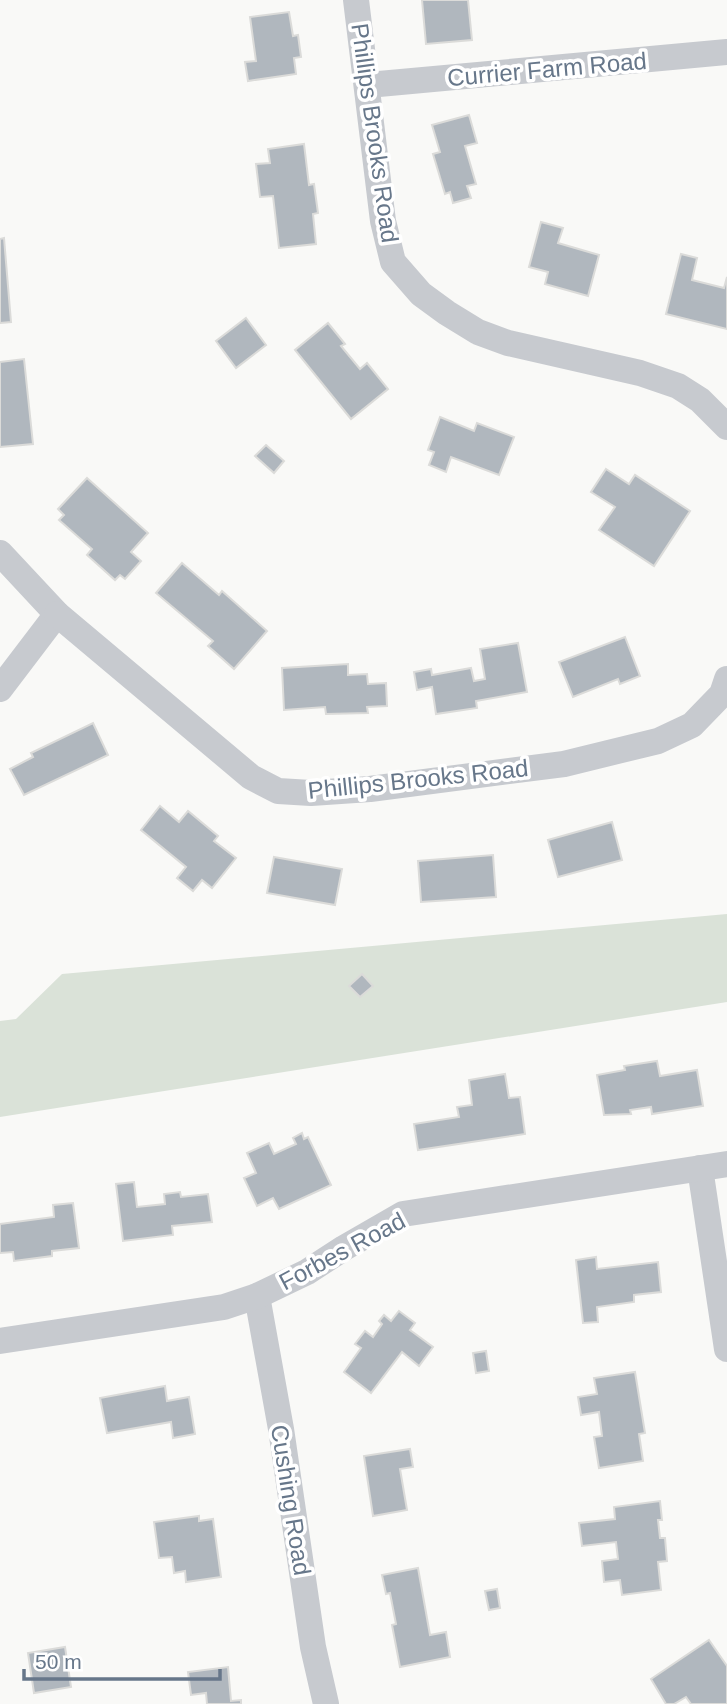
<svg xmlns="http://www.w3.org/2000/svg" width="727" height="1704" font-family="Arial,sans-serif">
	<rect width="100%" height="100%" fill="#f9f9f7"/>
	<polygon fill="#dae2d8" points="727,914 727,1002 0,1117 0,1021 16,1019 62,974"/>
	<g fill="#b0b7be" stroke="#dbdbd9" stroke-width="2">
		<polygon points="422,0 468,0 472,40 426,44"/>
		<polygon points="289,12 293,36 298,35 301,57 294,58 296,74 248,81 245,62 256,61 250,17"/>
		<polygon points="469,115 477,143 465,146 476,184 467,186 471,198 453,203 450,192 445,194 433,154 440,152 432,125"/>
		<polygon points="304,144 309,185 314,184 318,213 313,214 316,244 279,248 273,196 260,197 256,164 270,163 268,149"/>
		<polygon points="541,222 563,228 558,243 599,255 588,296 545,284 548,272 529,267"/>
		<polygon points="4,238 11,322 0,323 0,239"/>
		<polygon points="681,254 697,258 692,280 724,288 727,277 727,329 666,314"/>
		<polygon points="246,318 266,345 236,368 216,341"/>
		<polygon points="328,323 345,344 341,346 360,369 367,363 388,389 351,419 295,350"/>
		<polygon points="24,359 33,444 0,447 0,362"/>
		<polygon points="440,417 474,431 477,423 514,437 499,475 451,457 446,472 429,465 434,452 428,450"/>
		<polygon points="266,445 284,461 274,473 255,456"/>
		<polygon points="606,469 629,484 635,475 690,511 654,566 599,530 615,507 591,492"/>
		<polygon points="87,478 148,533 131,552 141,561 125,579 120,575 115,580 87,555 92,549 59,520 64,515 58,509"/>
		<polygon points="182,563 219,595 222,591 267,631 234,669 208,646 213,641 156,593"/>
		<polygon points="625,637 640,676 620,684 618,679 573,697 559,662"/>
		<polygon points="518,643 527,692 476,701 477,708 436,714 432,687 417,690 414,672 431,669 432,675 471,668 474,681 485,679 480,649"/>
		<polygon points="348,664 348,675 367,674 368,684 386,683 387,706 367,707 368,713 326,714 325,707 284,710 282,668"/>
		<polygon points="93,723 108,755 24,795 10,769 33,757 31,753"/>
		<polygon points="160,806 179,822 188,811 218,836 214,841 236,858 212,888 202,880 193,891 177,878 186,867 141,830"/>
		<polygon points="612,822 622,860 558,877 548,840"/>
		<polygon points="493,855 496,897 421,902 418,861"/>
		<polygon points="274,857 342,869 335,905 267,893"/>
		<polygon points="362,974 373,986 360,997 349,986"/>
		<polygon points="657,1061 660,1076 697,1070 703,1106 652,1114 651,1107 630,1110 631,1114 604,1115 597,1075 625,1070 624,1066"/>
		<polygon points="505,1074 509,1098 520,1097 525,1134 418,1150 414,1124 459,1117 457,1107 472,1105 469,1080"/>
		<polygon points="302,1133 304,1139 308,1137 331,1185 279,1209 273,1198 257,1206 244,1178 256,1173 247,1153 269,1143 274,1154 296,1144 293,1138"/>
		<polygon points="134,1182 137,1207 165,1204 164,1194 180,1192 181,1197 208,1194 212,1222 172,1226 173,1235 123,1241 116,1184"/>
		<polygon points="73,1203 79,1248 52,1251 52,1256 14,1261 13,1252 0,1253 0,1224 54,1217 53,1205"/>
		<polygon points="596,1257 597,1269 658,1262 661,1292 634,1295 634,1302 597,1307 598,1322 583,1323 576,1260"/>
		<polygon points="399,1311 415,1323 410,1330 433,1347 419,1366 402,1352 371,1393 344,1372 361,1348 355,1344 365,1331 373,1337 382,1324 379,1321 384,1315 391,1321"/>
		<polygon points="486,1351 489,1371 476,1373 473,1353"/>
		<polygon points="635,1372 645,1433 639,1434 643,1461 599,1468 594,1437 602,1436 599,1412 581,1415 578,1397 597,1394 594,1378"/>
		<polygon points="165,1386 167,1401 189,1397 195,1434 173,1438 171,1422 107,1433 100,1398"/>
		<polygon points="410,1449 413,1467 400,1469 407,1510 373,1516 364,1456"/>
		<polygon points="660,1501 662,1520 658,1520 660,1538 665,1538 667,1561 658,1562 661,1590 622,1595 620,1580 604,1582 602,1561 618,1559 616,1542 582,1546 579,1523 615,1519 614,1507"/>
		<polygon points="199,1516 199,1521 213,1519 221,1577 186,1582 185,1571 174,1573 172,1557 159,1558 154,1522"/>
		<polygon points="418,1568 430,1635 446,1632 450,1657 400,1667 392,1625 396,1624 390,1593 386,1594 382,1575"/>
		<polygon points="497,1589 500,1608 489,1610 485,1591"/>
		<polygon points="709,1640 727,1666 727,1704 691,1704 686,1697 674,1704 666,1704 651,1679"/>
		<polygon points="65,1647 71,1687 34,1693 28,1653"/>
		<polygon points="228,1667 231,1701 241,1700 241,1704 207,1704 206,1693 191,1695 188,1672"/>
	</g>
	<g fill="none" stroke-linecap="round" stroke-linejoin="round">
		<g stroke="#c7cacf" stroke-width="26">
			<polyline points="356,0 383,221 393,262 421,294 447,313 478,332 508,343 640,373 678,386 700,400 727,427"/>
			<polyline points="368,85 727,52"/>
			<polyline points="0,553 57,614 0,689"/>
			<polyline points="57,614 251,777 278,791 311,793 370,789 564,764 658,741 692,725 722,694 727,679"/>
			<polyline points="700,1168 727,1349"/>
			<polyline points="257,1296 281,1429 313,1647 326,1704"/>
			<polyline points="0,1341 224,1307 257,1296 307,1272 344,1248 403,1214 727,1164"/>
		</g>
	</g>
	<g text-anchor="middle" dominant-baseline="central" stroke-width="7" stroke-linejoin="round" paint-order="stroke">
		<g font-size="24" fill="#67778a" stroke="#fff">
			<text transform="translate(547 69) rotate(-5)">Currier Farm Road</text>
			<text transform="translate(375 133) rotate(82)">Phillips Brooks Road</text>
			<text transform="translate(418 779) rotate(-6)">Phillips Brooks Road</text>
			<text transform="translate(342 1251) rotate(-28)">Forbes Road</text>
			<text transform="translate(291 1500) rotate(81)">Cushing Road</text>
		</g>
	</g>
	<path d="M24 1669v10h196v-10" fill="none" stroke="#67778a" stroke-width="3.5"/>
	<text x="35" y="1669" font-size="21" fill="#67778a" stroke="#ffffff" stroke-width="5" paint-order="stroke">50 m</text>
</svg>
